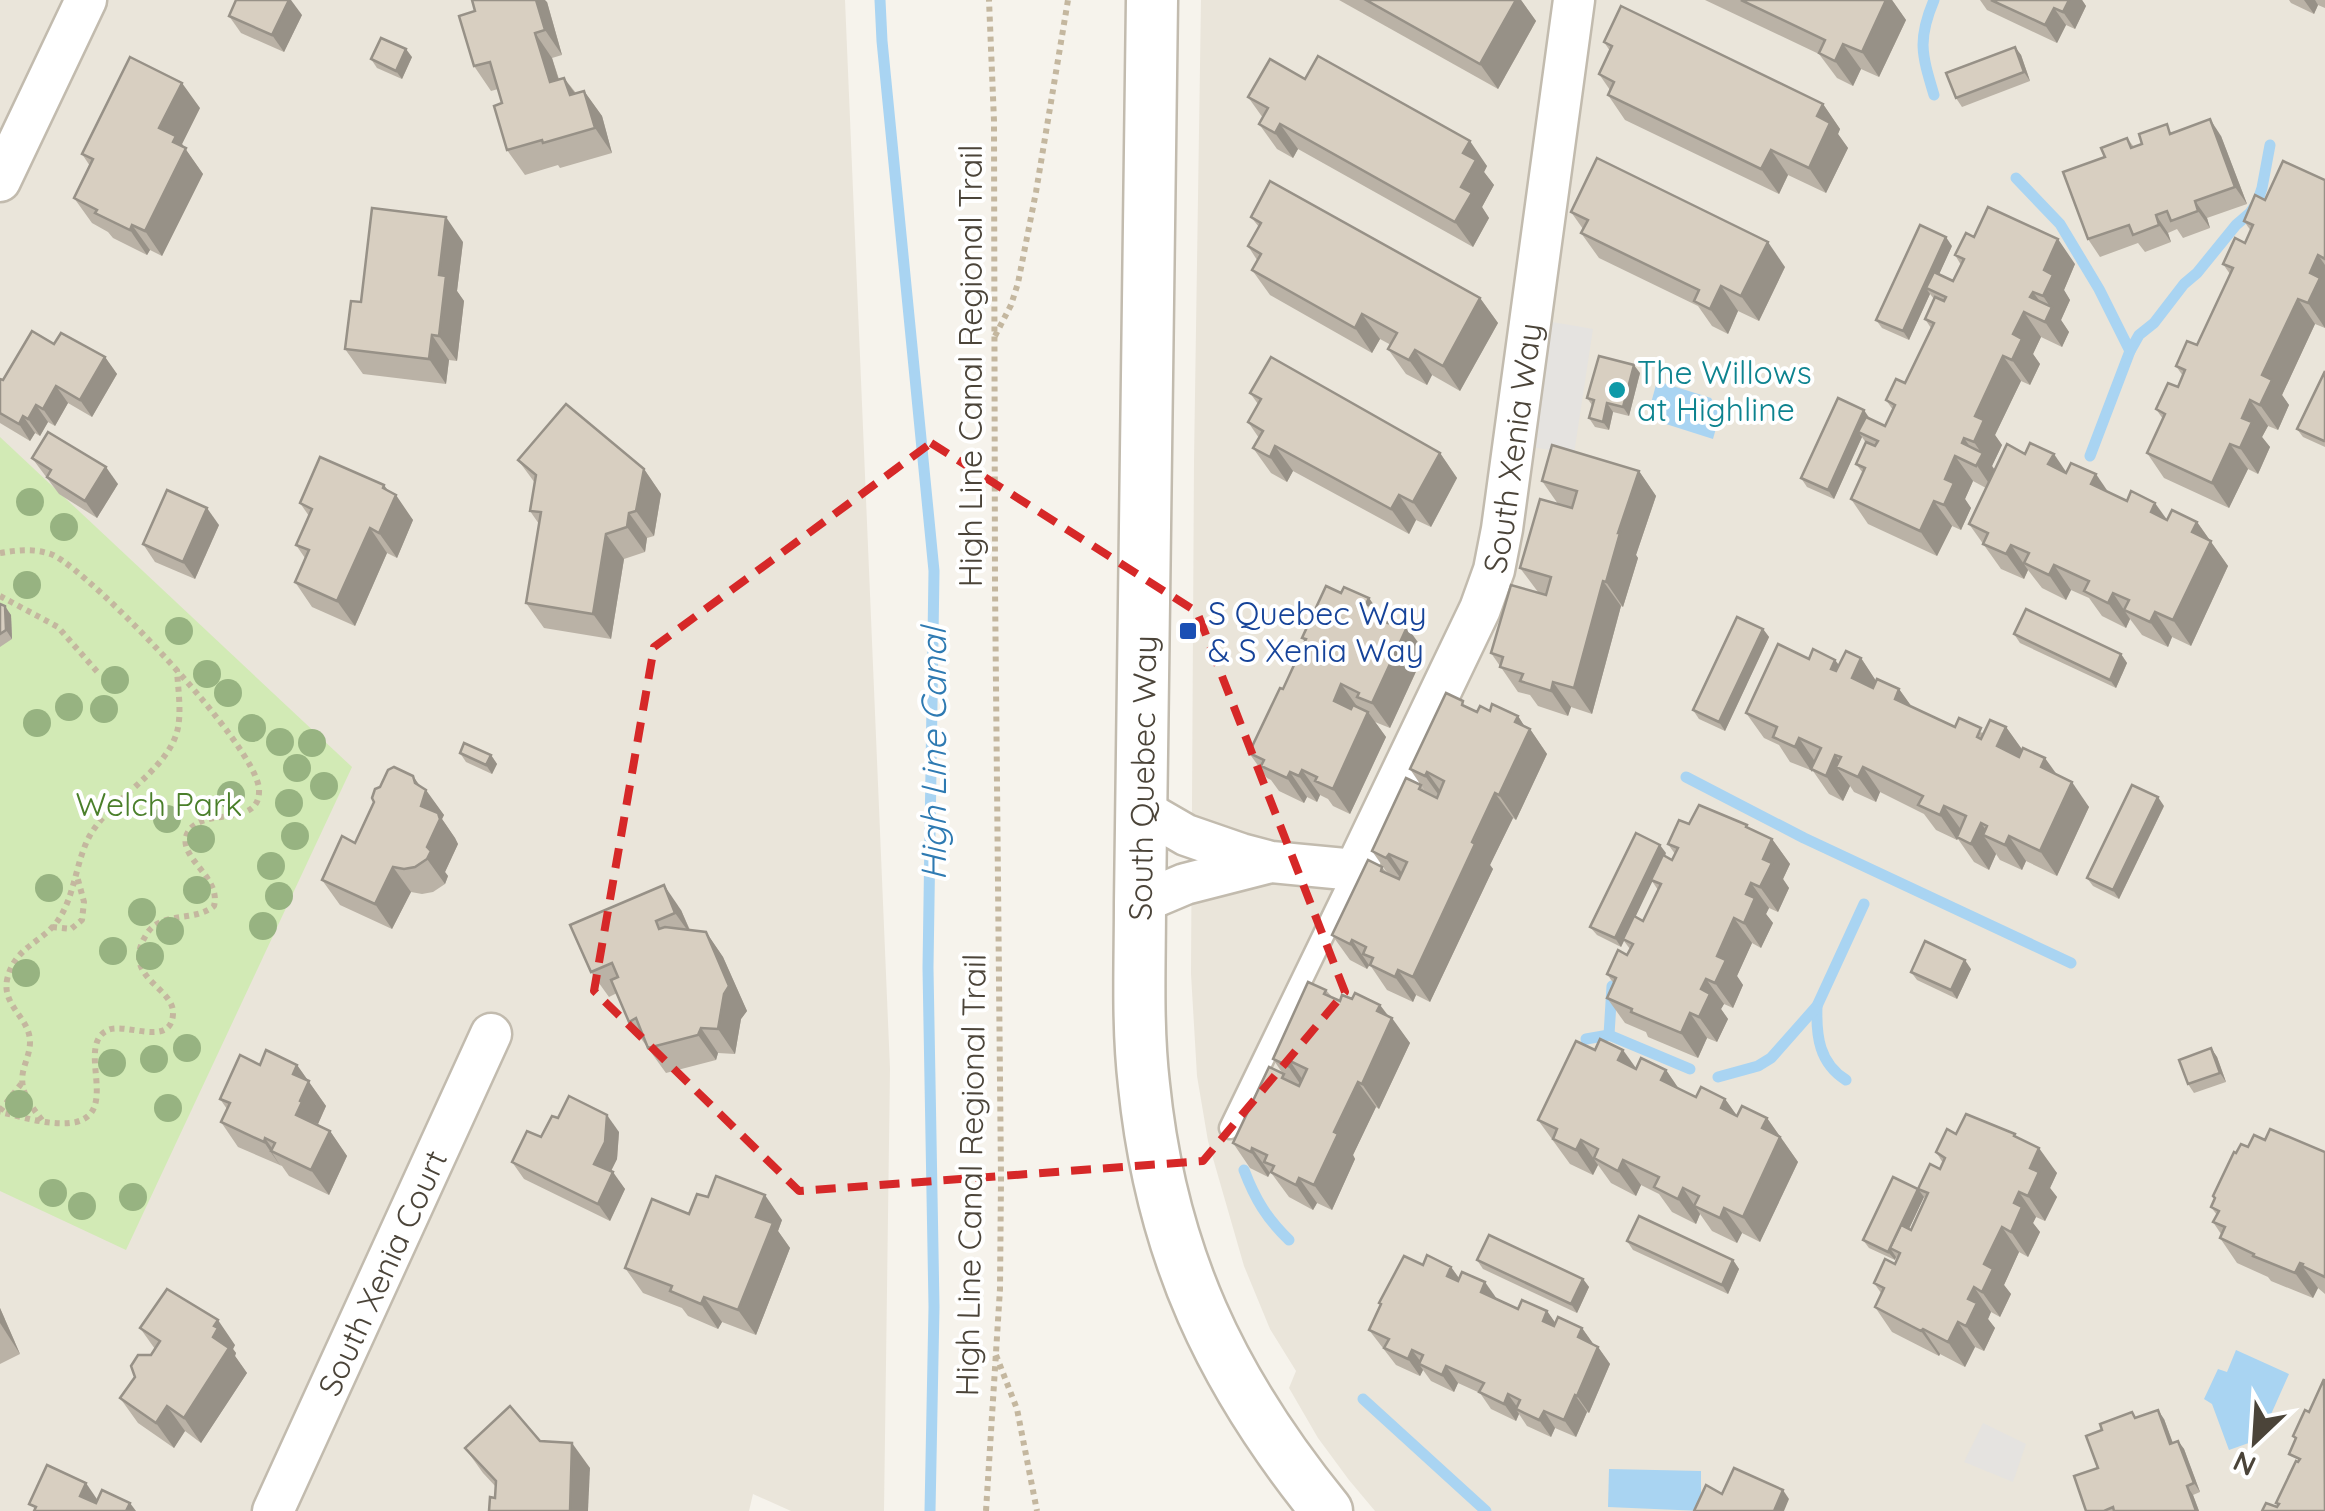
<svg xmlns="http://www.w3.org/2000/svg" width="2325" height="1511" font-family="Quicksand,sans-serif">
	<rect width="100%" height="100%" fill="#f6f3ec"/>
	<g fill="#eae5da">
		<polygon points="0,0 845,0 890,1069 884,1511 791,1511 753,1494 749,1511 0,1511"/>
		<polygon points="1201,0 2325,0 2325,1511 1375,1511 1349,1480 1318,1438 1289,1388 1296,1371 1270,1329 1244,1266 1208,1141 1197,1076 1191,974 1194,461"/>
	</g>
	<polygon fill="#d2eab5" points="0,437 352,767 126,1250 0,1191"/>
	<g fill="#e5e3e0">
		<polygon points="1529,318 1593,329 1574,454 1513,444"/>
		<polygon points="1983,1423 2026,1444 2013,1482 1964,1462"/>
	</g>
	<g fill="#a9d4f2">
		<polygon points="1657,381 1711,398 1720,414 1713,439 1647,418"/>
		<polygon points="2236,1350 2289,1374 2260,1439 2229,1450 2212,1404 2204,1399 2218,1369 2227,1372"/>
		<polygon points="1609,1469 1701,1471 1701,1511 1608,1507"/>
	</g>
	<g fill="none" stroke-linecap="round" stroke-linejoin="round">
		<g stroke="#a9d4f2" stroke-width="11">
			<polyline points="880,0 882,41 934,571 928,968 934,1307 930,1511"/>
			<path d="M1934,0C1917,40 1922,55 1934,95"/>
			<polyline points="2016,178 2060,224 2099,289 2130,351"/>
			<polyline points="2090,456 2130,351 2139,335 2154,323 2184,284 2197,273 2236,225 2250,213 2257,203 2262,188 2270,145"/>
			<polyline points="1686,777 1804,838 2071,963"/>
			<path d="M1817,1006C1816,1036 1819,1063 1846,1080"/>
			<polyline points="1609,1035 1612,986"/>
			<polyline points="1586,1039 1609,1035 1690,1069"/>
			<polyline points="1718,1077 1758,1066 1771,1058 1817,1006 1864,904"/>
			<path d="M1244,1170C1255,1199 1267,1219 1289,1240"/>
			<polyline points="1363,1399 1486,1511"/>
		</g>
		<g stroke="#c2bbae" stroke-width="25">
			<polyline id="service" points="1230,1128 1355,870"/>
		</g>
		<g stroke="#c2bbae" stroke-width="45">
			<g id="minor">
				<polyline points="0,181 86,0"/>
				<path id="s1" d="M1141,809L1186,835L1241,854L1271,862L1355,870L1480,609L1494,570L1502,529L1574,0"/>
				<polyline points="1140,903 1185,884 1267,863"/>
				<path id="s2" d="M273,1511L491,1034"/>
			</g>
		</g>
		<g stroke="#c2bbae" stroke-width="55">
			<path id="tertiary" d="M1152,0L1140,903C1140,963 1137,1025 1144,1085C1161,1253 1221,1381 1327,1511"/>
		</g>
		<g stroke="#c4b79f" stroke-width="6" stroke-dasharray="5 5" stroke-linecap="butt">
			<polyline points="995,336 1011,305 1018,283 1036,192 1068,0"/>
			<path d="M0,553C17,550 36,548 53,555C94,575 256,745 259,789C261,829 203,806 188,832C174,856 222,876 214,906C193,923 161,910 146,935C120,978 175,987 173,1014C171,1048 126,1022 108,1030C75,1045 120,1111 76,1122C52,1127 23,1117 0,1112"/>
			<polyline points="0,596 58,627 100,675"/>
			<polyline points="52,927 71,929 82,920 84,902 77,876"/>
			<polyline points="0,1111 21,1084"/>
			<path d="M42,1120C31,1106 19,1091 23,1072C25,1062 30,1053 30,1042C30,1018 2,1006 7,980C14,948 39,944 56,923C75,898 75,864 89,837C110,799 165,773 177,732C182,713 178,690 177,670"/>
			<polyline points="996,1355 1017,1409 1037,1511"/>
			<polyline points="986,1511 1000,1289 1001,1178 995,587 994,121 989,0"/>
		</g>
		<use href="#service" stroke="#fff" stroke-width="20"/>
		<use href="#minor" stroke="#fff" stroke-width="40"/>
		<use href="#tertiary" stroke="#fff" stroke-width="50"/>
	</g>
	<g fill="#97b381">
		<circle cx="30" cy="502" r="14"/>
		<circle cx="64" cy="527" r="14"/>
		<circle cx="27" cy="585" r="14"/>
		<circle cx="179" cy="631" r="14"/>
		<circle cx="207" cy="674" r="14"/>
		<circle cx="115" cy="680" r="14"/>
		<circle cx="228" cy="693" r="14"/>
		<circle cx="69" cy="707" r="14"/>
		<circle cx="104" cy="709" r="14"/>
		<circle cx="37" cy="723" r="14"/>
		<circle cx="252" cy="728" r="14"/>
		<circle cx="280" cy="742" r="14"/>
		<circle cx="312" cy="743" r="14"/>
		<circle cx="297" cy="768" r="14"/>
		<circle cx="324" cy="786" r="14"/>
		<circle cx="231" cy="795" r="14"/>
		<circle cx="289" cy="803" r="14"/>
		<circle cx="167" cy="819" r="14"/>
		<circle cx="295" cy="836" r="14"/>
		<circle cx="201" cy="839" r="14"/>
		<circle cx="271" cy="866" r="14"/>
		<circle cx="49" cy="888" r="14"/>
		<circle cx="197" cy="890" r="14"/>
		<circle cx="279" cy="896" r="14"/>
		<circle cx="142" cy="912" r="14"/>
		<circle cx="263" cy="926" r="14"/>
		<circle cx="170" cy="931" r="14"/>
		<circle cx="113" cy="951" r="14"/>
		<circle cx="150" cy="956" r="14"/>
		<circle cx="26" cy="973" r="14"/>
		<circle cx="187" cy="1048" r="14"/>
		<circle cx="154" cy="1059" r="14"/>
		<circle cx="112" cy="1063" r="14"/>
		<circle cx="19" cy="1104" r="14"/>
		<circle cx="168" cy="1108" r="14"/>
		<circle cx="53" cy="1193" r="14"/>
		<circle cx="133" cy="1197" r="14"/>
		<circle cx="82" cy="1206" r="14"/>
	</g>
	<g fill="#bab2a6" fill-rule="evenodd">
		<polygon points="1339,0 1521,0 1536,21 1498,89"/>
		<polygon points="1705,0 1892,0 1906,20 1879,77 1861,69 1853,86 1837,78 1819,54"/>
		<polygon points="1980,0 2082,0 2086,6 2075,29 2066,25 2057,43 1987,10"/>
		<polygon points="2289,0 2325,0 2325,8 2318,5 2314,14 2291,3"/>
		<polygon points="547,2 562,55 552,58 559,79 564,78 576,93 584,91 602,116 612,153 560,168 558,165 525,175 507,150 502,103 498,89 491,91 474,66"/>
		<polygon points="302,15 284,52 241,33 229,16"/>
		<polygon points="1604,42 1823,104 1840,129 1838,134 1848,148 1826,193 1788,175 1779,194 1625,120 1608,95 1610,90 1599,74 1610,51"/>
		<polygon points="2015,47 2021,55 2030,81 1962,107 1956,98"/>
		<polygon points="412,57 402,79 377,68 371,59"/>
		<polygon points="1305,79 1487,166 1484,172 1494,185 1482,207 1489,218 1473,247 1298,149 1293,158 1277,149 1259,124 1263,118 1248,97"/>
		<polygon points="200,108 182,144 203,174 162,256 150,250 147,255 113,238 108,232 92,223 74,198 90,166 82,154"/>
		<polygon points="2173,132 2221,136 2247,204 2207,218 2210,228 2183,238 2177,229 2168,233 2171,242 2145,252 2138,243 2100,257 2088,239 2105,157 2127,138 2134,147"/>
		<polygon points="2325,180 2325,328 2315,324 2282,395 2289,405 2278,430 2268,426 2262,437 2270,447 2258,474 2248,469 2229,508 2164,478 2147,453 2163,419 2156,409 2178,387 2183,376 2176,366 2197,345 2230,274 2223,264 2245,243 2251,231 2244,221 2265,200"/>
		<polygon points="1571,212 1785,267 1759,321 1738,311 1728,334 1712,326 1698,306 1599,258 1581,233 1583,229"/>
		<polygon points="1251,217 1480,298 1498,323 1460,391 1432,375 1427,385 1406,374 1388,349 1391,345 1380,339 1372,353 1270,295 1252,270 1257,260 1248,246 1259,227"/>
		<polygon points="1974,237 2075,264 2064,290 2070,300 2061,320 2069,332 2062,347 2041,337 2033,354 2040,364 2030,385 2021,381 1995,435 2002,445 1992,466 1995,470 2066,473 2167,520 2197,522 2228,566 2191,646 2172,637 2168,647 2142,635 2130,619 2126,628 2102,616 2089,598 2071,590 2066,600 2042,588 2028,570 2024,579 2001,569 1969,524 1986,488 1973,481 1965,499 1971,508 1961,530 1952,526 1937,556 1868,524 1851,499 1863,473 1856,464 1866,443 1862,437 1834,499 1807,487 1801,478 1870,419 1885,426 1893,410 1886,400 1905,383 1931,328 1925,319 1934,299 1930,294 1909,340 1882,328 1876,320 1952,246 1939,274 1953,281 1961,265 1955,255"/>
		<polygon points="463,242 457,291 464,301 457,361 449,360 446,384 363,374 345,349 361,302"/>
		<polygon points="54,344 105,357 117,374 92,417 68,403 55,426 48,422 40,436 35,433 30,441 0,423 0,379 3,380"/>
		<polygon points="2325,371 2325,447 2303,437 2297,429"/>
		<polygon points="1640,373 1629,416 1613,412 1609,430 1595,427 1589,418 1592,405 1587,398"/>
		<polygon points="1250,393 1440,453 1457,478 1431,527 1416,520 1409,534 1293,471 1287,482 1271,473 1253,448 1259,438 1248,422 1258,404"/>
		<polygon points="32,458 118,484 97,518 59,494"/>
		<polygon points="518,460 644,469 661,494 654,536 647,538 645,552 624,559 611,639 544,628 526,603 539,524 530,511 535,483"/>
		<polygon points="1639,471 1656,496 1636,555 1638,558 1623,607 1621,606 1592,714 1571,707 1568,716 1538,706 1530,695 1518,692 1491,653 1538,592 1520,568 1558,504 1542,481"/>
		<polygon points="388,491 413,520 397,558 387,553 355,626 312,607 295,582 305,558 296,545 309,516 300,503"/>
		<polygon points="219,525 195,579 155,562 143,544"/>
		<polygon points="1341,593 1369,598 1385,622 1425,652 1390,728 1375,722 1386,737 1350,814 1333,806 1328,799 1320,795 1317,802 1307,797 1304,803 1279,791 1271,780 1267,778 1249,753 1283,689 1305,642 1302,638"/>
		<polygon points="0,604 11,615 12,639 0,647"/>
		<polygon points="1763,629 1769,637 1725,731 1699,719 1693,710"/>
		<polygon points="2014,634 2121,654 2127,663 2116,688 2020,643"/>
		<polygon points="1861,658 1876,681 1899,689 1911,706 1955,727 1984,733 2006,727 2022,750 2057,775 2089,807 2057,876 2026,861 2022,870 2000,860 1996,854 1989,870 1974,862 1958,839 1957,840 1936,830 1924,814 1880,792 1876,802 1854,792 1850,786 1843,801 1829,794 1813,771 1790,762 1779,745 1764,738 1746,713 1809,659 1835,660 1839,665"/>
		<polygon points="1468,707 1477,712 1490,711 1518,716 1525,727 1530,729 1547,754 1516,820 1513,818 1490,865 1493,869 1430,1002 1416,995 1413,1002 1387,990 1370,965 1367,969 1350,960 1332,935 1382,867 1388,874 1372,851 1421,785 1426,793 1410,769"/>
		<polygon points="460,753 491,755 497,764 492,774 466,762"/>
		<polygon points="422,787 444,815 442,819 455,838 458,844 445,872 448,876 445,884 433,892 422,894 411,892 392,929 340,905 322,880 355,843"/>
		<polygon points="2164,806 2119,899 2093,886 2087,878"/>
		<path d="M1689,824L1749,828L1772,839L1790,864L1783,879L1789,888L1778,912L1769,908L1766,914L1773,923L1761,948L1752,943L1737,976L1743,985L1733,1008L1724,1004L1721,1009L1728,1019L1717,1042L1707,1038L1698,1058L1648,1037L1646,1032L1625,1023L1607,998L1614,984L1607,974L1627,955L1630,949L1624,941L1621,947L1597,935L1590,927L1666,853L1665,856L1672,860L1675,854L1668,844ZM1652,881L1658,890L1643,921L1635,917Z"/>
		<polygon points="681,910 690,930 706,932 723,957 747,1011 741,1019 735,1054 718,1053 716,1060 666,1073 629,1022 617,993 609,997 591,972 570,925"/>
		<polygon points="1971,969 1957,999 1917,980 1911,972"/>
		<polygon points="1326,990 1332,997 1340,1001 1352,999 1380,1005 1410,1043 1379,1109 1376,1107 1353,1155 1355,1159 1332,1210 1317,1203 1313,1210 1289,1197 1272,1174 1270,1173 1268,1177 1250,1168 1233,1143 1283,1074 1273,1059"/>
		<polygon points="2211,1048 2217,1057 2226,1082 2194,1093 2188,1084"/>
		<polygon points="260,1065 297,1065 326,1106 318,1124 330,1131 347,1156 329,1195 289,1176 282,1166 238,1147 221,1122 227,1109 220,1099"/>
		<polygon points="1636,1069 1666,1070 1679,1089 1696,1097 1725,1099 1737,1116 1767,1118 1798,1162 1760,1242 1742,1233 1737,1243 1712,1231 1700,1214 1696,1224 1672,1212 1659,1194 1641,1185 1636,1196 1611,1183 1598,1165 1593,1175 1570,1164 1538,1120"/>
		<polygon points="558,1118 619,1132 617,1159 611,1171 625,1189 610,1221 524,1179 512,1162 541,1137"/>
		<path d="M1956,1134L2017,1137L2057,1173L2050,1188L2057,1197L2045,1221L2036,1217L2033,1223L2040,1232L2028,1257L2019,1252L2004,1285L2011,1294L2000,1317L1991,1312L1988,1319L1995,1328L1984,1351L1975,1347L1965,1367L1940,1354L1939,1356L1892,1332L1875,1307L1881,1293L1874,1283L1895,1264L1897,1259L1896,1257L1895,1260L1869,1248L1863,1240L1940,1169L1943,1163L1936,1152ZM1924,1197L1926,1199L1911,1230L1909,1229Z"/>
		<polygon points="2265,1140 2325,1152 2325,1294 2318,1288 2313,1298 2271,1281 2268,1277 2237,1263 2220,1238 2221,1234 2213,1222 2217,1215 2211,1207 2215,1199 2213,1196 2236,1153"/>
		<polygon points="689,1214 782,1220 778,1231 790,1248 756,1335 722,1322 718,1329 688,1316 682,1308 643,1293 625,1268"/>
		<polygon points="1627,1241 1733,1260 1739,1269 1728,1294 1633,1250"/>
		<polygon points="1477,1260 1583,1279 1589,1287 1577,1313 1483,1269"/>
		<polygon points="1423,1265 1451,1267 1459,1278 1497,1300 1518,1309 1547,1311 1555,1323 1582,1328 1594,1345 1598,1347 1610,1364 1589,1413 1587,1412 1576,1437 1555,1428 1551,1437 1527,1426 1519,1414 1516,1421 1491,1409 1480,1393 1458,1383 1454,1392 1431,1381 1423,1370 1420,1376 1396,1365 1369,1330 1381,1305 1379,1303"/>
		<polygon points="0,1308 20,1354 0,1364"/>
		<polygon points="140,1328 235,1345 233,1349 236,1353 235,1356 247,1373 201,1443 185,1431 174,1448 138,1423 120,1398 155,1349"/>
		<polygon points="2137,1418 2164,1419 2173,1443 2178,1441 2184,1449 2200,1492 2193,1495 2199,1511 2086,1511 2098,1468"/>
		<polygon points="540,1441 590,1468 495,1498 496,1487 483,1473 465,1448"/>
	</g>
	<g fill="#979187">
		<polygon points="289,0 291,0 302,15 284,52 272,35"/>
		<polygon points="536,0 545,0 547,2 562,55 545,30"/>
		<polygon points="1516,0 1521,0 1536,21 1498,89 1480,64"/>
		<polygon points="1886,0 1892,0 1906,20 1879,77 1862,52"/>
		<polygon points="2069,0 2082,0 2086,6 2075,29 2063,12"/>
		<polygon points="2304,0 2315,0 2318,5 2314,14"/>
		<polygon points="2054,8 2066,25 2057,43 2045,25"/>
		<polygon points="535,33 552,58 567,107 550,82"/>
		<polygon points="1843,44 1861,69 1853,86 1835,61"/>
		<polygon points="2015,47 2021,55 2030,81 2024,72"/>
		<polygon points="406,49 412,57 402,79 396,71"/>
		<polygon points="564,78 582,103 570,95"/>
		<polygon points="182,83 200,108 182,144 203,174 162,256 145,231 159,128"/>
		<polygon points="584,91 602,116 612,153 595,128"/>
		<polygon points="1823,104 1840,129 1838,134 1848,148 1826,193 1809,168 1817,116"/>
		<polygon points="2210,119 2221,136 2247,204 2235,187"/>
		<polygon points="1280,124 1298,149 1293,158 1275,133"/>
		<polygon points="1470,141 1487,166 1484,172 1494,185 1482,207 1489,218 1473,247 1455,222 1461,187 1463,153"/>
		<polygon points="1771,150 1788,175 1779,194 1761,169"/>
		<polygon points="2195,201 2207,218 2210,228 2198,211"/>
		<polygon points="2156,215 2168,233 2171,242 2159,225"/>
		<polygon points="446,217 463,242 457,291 464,301 457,361 439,336 439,275"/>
		<polygon points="132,225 150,250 147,255 130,230"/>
		<polygon points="1946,237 1952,246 1932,290 1926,288 1930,294 1909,340 1903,331"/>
		<polygon points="2058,239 2075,264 2064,290 2070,300 2061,320 2069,332 2062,347 2045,322 2030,297 2033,292 2049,314 2051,308 2043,296 2044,270"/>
		<polygon points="1768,242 1785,267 1759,321 1741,296"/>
		<polygon points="2318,255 2325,265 2325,328 2308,303 2310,273"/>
		<polygon points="1721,286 1738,311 1728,334 1710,309"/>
		<polygon points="1480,298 1498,323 1460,391 1443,366"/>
		<polygon points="2298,299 2315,324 2282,395 2289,405 2278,430 2260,405 2262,375"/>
		<polygon points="2024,312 2041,337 2033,354 2040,364 2030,385 2012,360 2013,334"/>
		<polygon points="1362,314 1380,339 1372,353 1355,328"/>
		<polygon points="432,335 449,360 446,384 429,359"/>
		<polygon points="1415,350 1432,375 1427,385 1409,360"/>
		<polygon points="2003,356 2021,381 1995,435 2002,445 1992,466 2000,478 1994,491 1962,443 1964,438 1979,460 1982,454 1974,442 1975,416"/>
		<polygon points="105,357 117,374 92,417 80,400"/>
		<polygon points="1634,365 1640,373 1629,416 1623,407"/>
		<polygon points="56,386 68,403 55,426 43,409"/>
		<polygon points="2250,400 2268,426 2262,437 2270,447 2258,474 2240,448 2242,418"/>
		<polygon points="1607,403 1613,412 1609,430 1603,422"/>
		<polygon points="36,405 48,422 40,436 28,419"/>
		<polygon points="1864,410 1870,419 1858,432 1862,437 1834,499 1828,490"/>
		<polygon points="23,416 35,433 30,441 19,424"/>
		<polygon points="2230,444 2248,469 2229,508 2212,483"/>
		<polygon points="1275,446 1293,471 1287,482 1270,457"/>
		<polygon points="1440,453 1457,478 1431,527 1413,502"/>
		<polygon points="2054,454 2071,479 2048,464"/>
		<polygon points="1955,456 1973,481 1965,499 1971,508 1961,530 1944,505 1945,479"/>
		<polygon points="106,467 118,484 97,518 85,501"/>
		<polygon points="644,469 661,494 654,536 636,511"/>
		<polygon points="1639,471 1656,496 1636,555 1638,558 1623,607 1606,582 1618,533"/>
		<polygon points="2096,474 2113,499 2091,484"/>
		<polygon points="384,485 394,499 396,495 413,520 397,558 379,533"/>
		<polygon points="1399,495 1416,520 1409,534 1391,509"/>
		<polygon points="1934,501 1952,526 1937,556 1920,531"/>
		<polygon points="2155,503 2173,528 2151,512"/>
		<polygon points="207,508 219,525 195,579 183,562"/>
		<polygon points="629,513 647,538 645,552 627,527"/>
		<polygon points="2197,522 2228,566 2191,646 2173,620 2192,532"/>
		<polygon points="370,528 387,553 355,626 337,601"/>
		<polygon points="606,534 624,559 611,639 593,614"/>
		<polygon points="2011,545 2028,570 2024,579 2006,554"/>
		<polygon points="2054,565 2071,590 2066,600 2049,575"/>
		<polygon points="1603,581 1621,606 1592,714 1574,688"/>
		<polygon points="2113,593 2130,619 2126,628 2108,603"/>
		<polygon points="1369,598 1394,634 1390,641 1366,604"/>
		<polygon points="5,606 11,615 12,639 6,630"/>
		<polygon points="2155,612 2172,637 2168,647 2150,622"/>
		<polygon points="1407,627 1425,652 1390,728 1372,703"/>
		<polygon points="1763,629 1769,637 1725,731 1719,722"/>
		<polygon points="2121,654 2127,663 2116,688 2110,680"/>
		<polygon points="1861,658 1878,684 1869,703 1852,678"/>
		<polygon points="1835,660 1853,685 1831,669"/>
		<polygon points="1553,682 1571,707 1568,716 1551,691"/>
		<polygon points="1341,684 1359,709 1351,726 1334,701"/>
		<polygon points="1899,689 1917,714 1895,699"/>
		<polygon points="1368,712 1386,737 1350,814 1333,789"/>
		<polygon points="1518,716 1528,732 1530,729 1547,754 1516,820 1499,795 1515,722"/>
		<polygon points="2006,727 2024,752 2015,771 1997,746"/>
		<polygon points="1799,738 1816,763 1812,772 1795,747"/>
		<polygon points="491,755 497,764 492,774 486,765"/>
		<polygon points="1835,755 1848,772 1836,767 1850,786 1843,801 1826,776"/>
		<polygon points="2045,758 2063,783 2041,767"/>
		<polygon points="1863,767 1880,792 1876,802 1858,777"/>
		<polygon points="1302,770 1320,795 1317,802 1299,776"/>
		<polygon points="1290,772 1307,797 1304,803 1287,778"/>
		<polygon points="1427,772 1445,797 1443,801 1425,776"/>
		<polygon points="413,776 425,793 426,790 444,815 442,819 455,838 458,844 445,872 448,876 445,884 427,859 427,847 421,806"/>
		<polygon points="2072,782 2089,807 2057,876 2040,851"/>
		<polygon points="1495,793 1513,818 1490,865 1493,869 1430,1002 1413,977"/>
		<polygon points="2158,797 2164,806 2119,899 2113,890"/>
		<polygon points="1944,806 1962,831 1957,840 1940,815"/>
		<polygon points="1981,823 1993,840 1983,835 1996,854 1989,870 1971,844"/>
		<polygon points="2009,836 2026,861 2022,870 2005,845"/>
		<polygon points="1772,839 1790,864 1783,879 1789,888 1778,912 1760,887 1763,859"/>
		<polygon points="1660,845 1666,853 1621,947 1615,938"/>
		<polygon points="1389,854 1406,879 1404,883 1386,858"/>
		<polygon points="393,867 411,892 392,929 375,904"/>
		<polygon points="1751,883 1769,908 1766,914 1773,923 1761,948 1744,923 1746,894"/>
		<polygon points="664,885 681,910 693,938 675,913"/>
		<polygon points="1734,918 1752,943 1737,976 1743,985 1733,1008 1715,983 1717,956"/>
		<polygon points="706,932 723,957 747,1011 741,1019 735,1054 718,1029"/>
		<polygon points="1352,940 1369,965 1367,969 1350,944"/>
		<polygon points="1965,960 1971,969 1957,999 1951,990"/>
		<polygon points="1398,970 1416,995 1413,1002 1395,977"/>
		<polygon points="1706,979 1724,1004 1721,1009 1728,1019 1717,1042 1699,1017 1701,989"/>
		<polygon points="1380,1005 1391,1020 1392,1018 1410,1043 1379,1109 1362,1084 1377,1011"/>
		<polygon points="1690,1013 1707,1038 1698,1058 1681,1033"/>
		<polygon points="701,1028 718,1053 716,1060 698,1035"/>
		<polygon points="2211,1048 2217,1057 2226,1082 2220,1073"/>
		<polygon points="1623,1050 1641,1075 1618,1060"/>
		<polygon points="1290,1061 1307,1086 1305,1091 1288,1066"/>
		<polygon points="297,1065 326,1106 318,1124 296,1115 293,1074"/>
		<polygon points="1666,1070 1683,1095 1661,1080"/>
		<polygon points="1358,1082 1376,1107 1353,1155 1355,1159 1332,1210 1314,1185 1334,1132"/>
		<polygon points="1725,1099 1743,1124 1721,1108"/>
		<polygon points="607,1115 619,1132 617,1159 606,1181 594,1164"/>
		<polygon points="1767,1118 1798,1162 1760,1242 1743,1217 1762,1128"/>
		<polygon points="330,1131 347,1156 329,1195 311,1170"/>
		<polygon points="265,1138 276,1154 271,1151 281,1167 264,1142"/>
		<polygon points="1581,1140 1598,1165 1593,1175 1576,1150"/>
		<polygon points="1252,1148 1270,1173 1268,1177 1251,1152"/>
		<polygon points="2039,1148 2057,1173 2050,1188 2057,1197 2045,1221 2028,1196 2030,1168"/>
		<polygon points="1623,1160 1641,1185 1636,1196 1618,1171"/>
		<polygon points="613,1172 625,1189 610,1221 598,1204"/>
		<polygon points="1299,1178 1317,1203 1313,1210 1296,1185"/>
		<polygon points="1683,1188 1700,1214 1696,1224 1678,1199"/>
		<polygon points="1918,1189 1924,1197 1898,1252 1890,1248 1896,1257 1895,1260 1888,1252"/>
		<polygon points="2019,1192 2036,1217 2033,1223 2040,1232 2028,1257 2011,1232 2014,1203"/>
		<polygon points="765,1195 782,1220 778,1231 790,1248 756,1335 738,1310 756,1217"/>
		<polygon points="1724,1208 1742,1233 1737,1243 1720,1218"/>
		<polygon points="2002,1227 2019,1252 2004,1285 2011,1294 2000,1317 1982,1292 1984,1264"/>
		<polygon points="1733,1260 1739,1269 1728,1294 1722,1285"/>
		<polygon points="2300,1263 2318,1288 2313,1298 2295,1273"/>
		<polygon points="1451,1267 1463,1284 1447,1276"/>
		<polygon points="1583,1279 1589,1287 1577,1313 1571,1304"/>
		<polygon points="1485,1282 1497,1299 1481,1292"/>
		<polygon points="1974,1287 1991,1312 1988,1319 1995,1328 1984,1351 1966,1326 1968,1299"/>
		<polygon points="704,1297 722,1322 718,1329 701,1304"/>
		<polygon points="0,1308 20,1354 0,1323"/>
		<polygon points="1547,1311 1559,1328 1543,1321"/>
		<polygon points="218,1320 235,1345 233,1349 236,1353 235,1356 247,1373 201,1443 184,1418 213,1337 214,1326"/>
		<polygon points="1958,1322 1975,1347 1965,1367 1948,1342"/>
		<polygon points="1582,1328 1594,1345 1590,1354 1578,1337"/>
		<polygon points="1923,1329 1940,1354 1939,1356 1921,1331"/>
		<polygon points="1598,1347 1610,1364 1589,1413 1577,1396"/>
		<polygon points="1412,1350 1424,1366 1419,1364 1423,1370 1420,1376 1408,1359"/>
		<polygon points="1446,1366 1458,1383 1454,1392 1442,1375"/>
		<polygon points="1508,1394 1520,1411 1516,1409 1519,1414 1516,1421 1504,1404"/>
		<polygon points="1575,1395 1587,1412 1576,1437 1564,1420"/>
		<polygon points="167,1406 185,1431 174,1448 156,1423"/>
		<polygon points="2158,1410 2164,1419 2176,1452 2170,1444"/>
		<polygon points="1544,1411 1555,1428 1551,1437 1539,1420"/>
		<polygon points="2178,1441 2184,1449 2200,1492 2194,1483"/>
		<polygon points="572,1443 590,1468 588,1511 570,1511"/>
		<polygon points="86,1483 103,1508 80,1496"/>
		<polygon points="2187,1486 2193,1495 2199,1511 2196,1511"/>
		<polygon points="1783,1490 1789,1499 1784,1511 1774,1511"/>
		<polygon points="130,1503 136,1511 126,1511"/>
	</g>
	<g fill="#d8cfc1" stroke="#979187" stroke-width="2.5">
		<polygon points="236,0 289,0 272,35 229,16"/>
		<polygon points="472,0 536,0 545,30 535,33 550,82 564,78 570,95 584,91 595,128 543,143 542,140 507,150 494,106 502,103 490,62 474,66 459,16 475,11"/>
		<polygon points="1366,0 1516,0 1480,64"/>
		<polygon points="1741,0 1886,0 1862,52 1843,44 1835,61 1819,53 1825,40"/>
		<polygon points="1991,0 2069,0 2063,12 2054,8 2045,25"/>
		<polygon points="1621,6 1823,104 1817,116 1830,123 1809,168 1771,150 1761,169 1608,95 1614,82 1599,74 1612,46 1604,42"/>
		<polygon points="381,38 406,49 396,71 371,59"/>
		<polygon points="2015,47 2024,72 1956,98 1946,73"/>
		<polygon points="1318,56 1470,141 1463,153 1476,160 1461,187 1472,193 1455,222 1280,124 1275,133 1259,124 1268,108 1248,97 1270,59 1305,79"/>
		<polygon points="130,57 182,83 159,128 176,136 173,142 186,148 145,231 132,225 130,230 95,213 97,210 74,198 93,159 82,154"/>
		<polygon points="2210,119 2235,187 2195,201 2198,211 2171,221 2167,211 2156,215 2159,225 2133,235 2129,225 2088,239 2063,172 2105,157 2101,148 2127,138 2131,148 2142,144 2139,134 2167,124 2170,134"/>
		<polygon points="1597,158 1768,242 1741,296 1721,286 1710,309 1694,301 1699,290 1581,233 1588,220 1571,212"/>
		<polygon points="2283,161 2325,180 2325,259 2318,255 2310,273 2320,278 2308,303 2298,299 2262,375 2272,380 2260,405 2250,400 2242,418 2252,422 2240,448 2230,444 2212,483 2147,453 2165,414 2156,409 2168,383 2178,387 2185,370 2176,366 2187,341 2197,345 2233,268 2223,264 2235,238 2245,243 2253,225 2244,221 2255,195 2265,200"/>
		<polygon points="1270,181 1480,298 1443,366 1415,350 1409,360 1388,349 1397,333 1362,314 1355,328 1252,270 1261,254 1248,246 1261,223 1251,217"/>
		<polygon points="1988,207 2058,239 2044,270 2053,275 2043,296 2033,292 2030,297 2052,307 2045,322 2024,312 2013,334 2022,339 2012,360 2003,356 1975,416 1984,420 1974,442 1964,438 1962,443 1983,453 1976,466 1955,456 1945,479 1954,483 1944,505 1934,501 1920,531 1851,499 1865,468 1856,464 1866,442 1875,446 1878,441 1858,432 1866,417 1885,426 1895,405 1886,400 1896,379 1905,383 1934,323 1925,319 1935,297 1944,301 1946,297 1926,288 1934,272 1953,281 1964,259 1955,255 1966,233 1974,237"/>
		<polygon points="372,208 446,217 439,275 446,276 439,336 432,335 429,359 345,349 351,301 361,302"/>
		<polygon points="1920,225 1946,237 1903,331 1876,320"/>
		<polygon points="32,331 54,344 61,333 105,357 80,400 56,386 43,409 36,405 28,419 23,416 19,424 0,413 0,379 3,380"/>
		<polygon points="1599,356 1634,365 1623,407 1607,403 1603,422 1589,418 1594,400 1587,398"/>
		<polygon points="1271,357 1440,453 1413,502 1399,495 1391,509 1275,446 1270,457 1253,448 1263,431 1248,422 1261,399 1250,393"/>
		<polygon points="2325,371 2325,440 2324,441 2297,429"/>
		<polygon points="1838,398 1864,410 1828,490 1801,478"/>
		<polygon points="566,404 644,469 636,511 629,513 627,527 606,534 593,614 526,603 541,512 530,511 536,475 518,460"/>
		<polygon points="48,432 106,467 85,501 47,477 51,470 32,458"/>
		<polygon points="2030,443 2054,454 2048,464 2066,473 2071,463 2096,474 2091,484 2127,501 2131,491 2155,503 2151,512 2167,520 2172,510 2197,522 2192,532 2211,541 2173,620 2155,612 2150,622 2124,610 2129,600 2113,593 2108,603 2084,591 2089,581 2054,565 2049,575 2024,563 2029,553 2011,545 2006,554 1983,544 1988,533 1969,524 2007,444 2025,454"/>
		<polygon points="1552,445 1639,471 1618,533 1620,533 1606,582 1603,581 1574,688 1553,682 1551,691 1520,681 1523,674 1500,667 1503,657 1491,653 1511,585 1546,595 1551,577 1520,568 1540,499 1572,508 1577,491 1542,481"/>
		<polygon points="320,457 384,485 383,488 396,495 379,533 370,528 337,601 295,582 309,550 296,545 312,509 300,503"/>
		<polygon points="167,490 207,508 183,562 143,544"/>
		<polygon points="1326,586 1341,593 1344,587 1369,598 1366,604 1376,609 1373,616 1388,623 1390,619 1407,627 1372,703 1357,697 1359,693 1341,684 1334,701 1351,709 1353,705 1368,712 1333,789 1315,781 1317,777 1302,770 1299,776 1290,772 1287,778 1261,766 1264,760 1249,753 1280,688 1283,689 1306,639 1302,638"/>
		<polygon points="0,604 5,606 6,630 0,634"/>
		<polygon points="2026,609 2121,654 2110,680 2014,634"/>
		<polygon points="1737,617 1763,629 1719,722 1693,710"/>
		<polygon points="1778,644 1809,659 1813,649 1835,660 1831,669 1836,671 1846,651 1861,658 1852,678 1873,688 1877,679 1899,689 1895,699 1955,727 1959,718 1981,728 1977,737 1981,739 1990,720 2006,727 1997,746 2019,757 2023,748 2045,758 2041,767 2072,782 2040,851 2009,836 2005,845 1983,835 1987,826 1981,823 1971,844 1957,837 1966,816 1944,806 1940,815 1918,805 1923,796 1863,767 1858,777 1836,767 1841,757 1835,755 1826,776 1811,769 1821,748 1799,738 1795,747 1773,737 1777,727 1746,713"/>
		<polygon points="1446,693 1463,701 1462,705 1477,712 1480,706 1490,711 1492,704 1518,716 1515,722 1530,729 1499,795 1495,793 1472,842 1475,844 1413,977 1398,970 1395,977 1370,965 1373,958 1363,954 1366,947 1352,940 1350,944 1332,935 1368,860 1382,867 1381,871 1399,879 1407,862 1389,854 1386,858 1372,851 1406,778 1421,785 1419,789 1437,798 1444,781 1427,772 1425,776 1410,769"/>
		<polygon points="464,743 491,755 486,765 460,753"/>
		<polygon points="394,767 413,776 415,783 426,790 421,806 438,813 440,819 427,847 431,851 427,859 415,867 404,869 393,867 375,904 322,880 342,836 355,843 374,802 372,798 375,789 380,787 388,770"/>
		<polygon points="2132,785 2158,797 2113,890 2087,878"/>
		<polygon points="1699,805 1747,825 1746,827 1772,839 1763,859 1772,863 1760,887 1751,883 1746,894 1755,898 1744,923 1734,918 1717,956 1726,960 1715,983 1706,979 1701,989 1710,994 1699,1017 1690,1013 1681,1033 1631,1012 1632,1009 1607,998 1616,978 1607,974 1618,950 1627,955 1633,944 1623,939 1634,916 1643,921 1661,884 1651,880 1663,855 1672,860 1678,848 1668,844 1679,820 1689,824"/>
		<polygon points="1636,833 1660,845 1615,938 1590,927"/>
		<polygon points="664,885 675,913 656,921 659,929 665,927 706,932 729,986 724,994 718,1029 701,1028 698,1035 648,1048 636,1018 629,1022 611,980 618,977 612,963 591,972 570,925"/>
		<polygon points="1925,941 1965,960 1951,990 1911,972"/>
		<polygon points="1308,982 1326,990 1324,994 1340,1001 1342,995 1352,999 1355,993 1380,1005 1377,1011 1392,1018 1362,1084 1358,1082 1334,1132 1338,1134 1314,1185 1299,1178 1296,1185 1271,1172 1274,1166 1264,1162 1267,1155 1252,1148 1251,1152 1233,1143 1269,1067 1284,1074 1282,1078 1299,1086 1307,1069 1290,1061 1288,1066 1273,1059"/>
		<polygon points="1600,1039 1623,1050 1618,1060 1636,1069 1641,1058 1666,1070 1661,1080 1696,1097 1701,1087 1725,1099 1721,1108 1737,1116 1742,1106 1767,1118 1762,1128 1780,1137 1743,1217 1724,1208 1720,1218 1694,1206 1699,1196 1683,1188 1678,1199 1654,1187 1659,1177 1623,1160 1618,1171 1594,1158 1598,1149 1581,1140 1576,1150 1553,1139 1557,1129 1538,1120 1576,1041 1595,1050"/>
		<polygon points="2211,1048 2220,1073 2188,1084 2179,1060"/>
		<polygon points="266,1050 297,1065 293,1074 309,1081 300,1101 302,1102 296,1115 330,1131 311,1170 271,1151 275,1143 265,1138 264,1142 221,1122 230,1103 220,1099 240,1055 260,1065"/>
		<polygon points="569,1096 607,1115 605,1142 594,1164 613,1172 598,1204 512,1162 527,1131 541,1137 552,1116 558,1118"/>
		<polygon points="1966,1114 2015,1134 2014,1136 2039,1148 2030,1168 2039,1172 2028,1196 2019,1192 2014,1203 2022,1207 2011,1232 2002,1227 1984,1264 1993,1269 1982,1292 1974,1287 1968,1299 1977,1303 1966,1326 1958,1322 1948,1342 1923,1329 1921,1331 1875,1307 1884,1288 1874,1283 1885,1259 1895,1264 1900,1253 1890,1248 1901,1225 1911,1230 1928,1193 1918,1189 1930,1164 1940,1169 1945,1158 1936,1152 1947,1129 1956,1134"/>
		<polygon points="2270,1129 2325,1152 2325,1277 2302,1266 2303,1264 2300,1263 2295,1273 2253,1256 2254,1254 2220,1238 2225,1227 2213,1222 2219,1211 2211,1207 2215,1198 2213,1196 2234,1152 2236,1153 2241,1144 2248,1147 2254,1135 2265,1140"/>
		<polygon points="716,1176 765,1195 756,1217 773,1223 738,1310 704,1297 701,1304 670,1291 672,1286 625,1268 652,1199 689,1214 697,1194 708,1197"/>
		<polygon points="1893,1177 1918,1189 1888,1252 1863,1240"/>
		<polygon points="1639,1216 1733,1260 1722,1285 1627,1241"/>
		<polygon points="1489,1235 1583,1279 1571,1304 1477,1260"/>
		<polygon points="1427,1255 1451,1267 1447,1276 1458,1281 1462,1272 1485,1282 1481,1292 1518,1309 1522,1300 1547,1311 1543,1321 1554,1326 1558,1317 1582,1328 1578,1337 1598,1347 1577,1396 1575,1395 1564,1420 1544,1411 1539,1420 1516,1409 1520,1400 1508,1394 1504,1404 1479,1392 1484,1383 1446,1366 1442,1375 1419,1364 1423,1355 1412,1350 1408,1359 1384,1348 1389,1339 1369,1330 1381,1304 1379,1303 1404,1256 1423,1265"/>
		<polygon points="167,1289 218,1320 214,1326 218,1328 213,1337 229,1348 184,1418 167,1406 156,1423 120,1398 135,1377 131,1366 138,1355 151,1355 160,1341 140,1328"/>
		<polygon points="2324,1379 2325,1511 2262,1511 2266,1503 2277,1507 2279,1504 2276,1503 2296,1461 2298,1462 2300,1459 2289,1454 2296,1438 2293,1436 2305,1410 2309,1412"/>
		<polygon points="510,1406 540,1441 572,1443 570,1511 489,1511 490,1497 495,1498 496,1481 465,1448"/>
		<polygon points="2158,1410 2170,1444 2178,1441 2194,1483 2187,1486 2196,1511 2114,1511 2113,1507 2104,1511 2086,1511 2074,1476 2098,1468 2086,1436 2102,1430 2100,1424 2132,1412 2135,1418"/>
		<polygon points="47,1465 86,1483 80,1496 96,1503 102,1490 130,1503 126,1511 34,1511 36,1507 29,1504"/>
		<polygon points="1734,1468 1783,1490 1774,1511 1694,1511 1706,1485 1722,1494"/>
	</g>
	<path fill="none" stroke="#d62828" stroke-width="8" stroke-dasharray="20 12" stroke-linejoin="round" d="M931,443L1197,612L1345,992L1203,1161L799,1191L594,991L654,647Z"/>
	<circle fill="#0f9aa8" stroke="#fff" stroke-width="4" cx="1617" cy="390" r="10"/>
	<rect fill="#1a4fb4" stroke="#fff" stroke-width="4" x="1178" y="621" width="20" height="20" rx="5"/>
	<g text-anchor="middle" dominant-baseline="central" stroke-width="8" stroke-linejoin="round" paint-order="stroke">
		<g font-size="32" fill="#4b4439" stroke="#fff">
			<text transform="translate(970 366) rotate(-90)">High Line Canal Regional Trail</text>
			<text stroke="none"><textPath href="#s1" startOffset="680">South Xenia Way</textPath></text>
			<text transform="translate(1142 778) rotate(-89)">South Quebec Way</text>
			<text transform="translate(970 1175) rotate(-89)">High Line Canal Regional Trail</text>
			<text stroke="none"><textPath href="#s2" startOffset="262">South Xenia Court</textPath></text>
		</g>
		<g font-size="32" fill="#0d838f" stroke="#fff" text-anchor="start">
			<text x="1637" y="372">The Willows<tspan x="1637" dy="37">at Highline</tspan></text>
		</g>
		<g font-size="32" fill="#164399" stroke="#fff" text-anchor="start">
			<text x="1208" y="613">S Quebec Way<tspan x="1208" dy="37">&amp; S Xenia Way</tspan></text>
		</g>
		<g font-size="32" fill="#4a7f2a" stroke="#fff">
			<text x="159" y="804">Welch Park</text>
		</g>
		<g font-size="35" font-style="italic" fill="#2e7ab2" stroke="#fff">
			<text transform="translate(933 754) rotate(-90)">High Line Canal</text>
		</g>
	</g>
	<g transform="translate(2255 1441) rotate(205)" stroke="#ffffff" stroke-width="8" paint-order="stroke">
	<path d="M0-8L18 38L0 25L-18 38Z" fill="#4b4439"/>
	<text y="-15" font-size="28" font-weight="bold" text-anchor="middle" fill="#4b4439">N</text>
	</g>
</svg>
